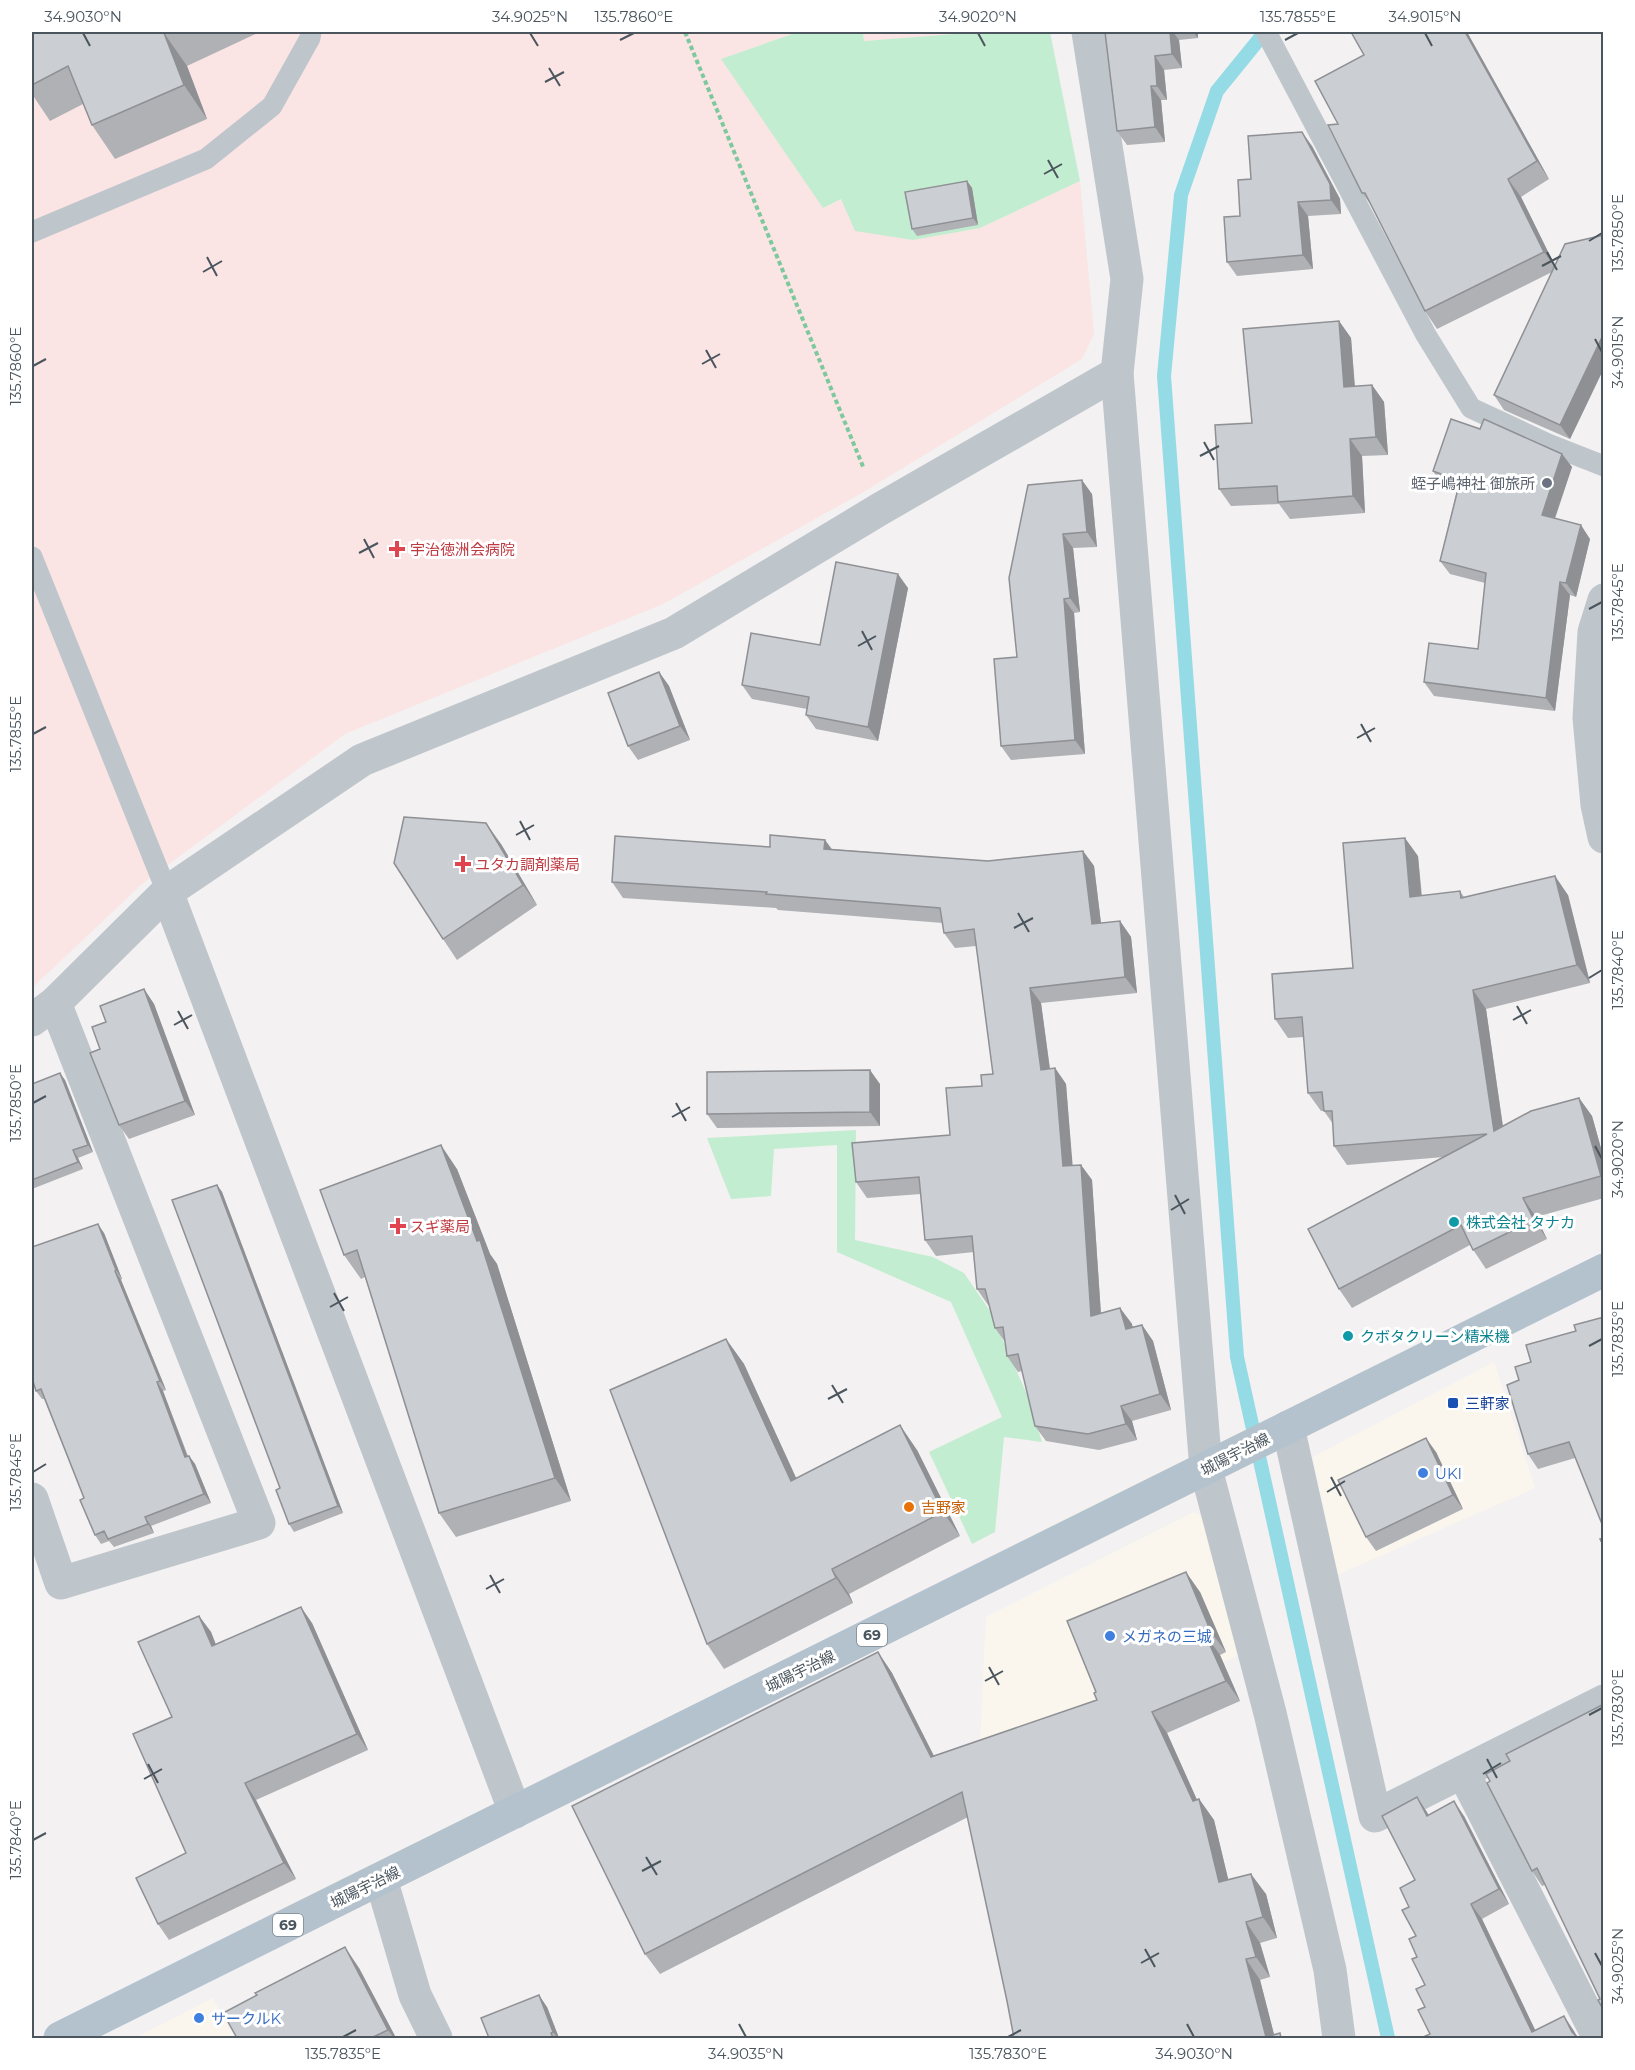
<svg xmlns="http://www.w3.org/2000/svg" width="1635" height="2070" font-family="Montserrat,'Noto Sans JP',sans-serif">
	<rect width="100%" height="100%" fill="#f3f1f1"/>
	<g fill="#fbf6ed">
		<polygon points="1494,1362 1535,1488 1337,1575 1313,1457"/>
		<polygon points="1194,1512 1210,1520 1240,1655 979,1765 986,1617"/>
		<polygon points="213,1998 235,2038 135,2038"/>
	</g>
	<g fill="#fae5e4">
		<polygon points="32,32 798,32 722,59 824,208 841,199 980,228 1080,181 1094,334 1082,359 860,494 663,604 345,734 142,884 32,988"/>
		<polygon points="863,32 981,32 864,41"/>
	</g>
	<g fill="#c3edd0">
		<polygon points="798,32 863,32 864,41 981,32 1050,32 1080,181 980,228 913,240 855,231 841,199 823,208 721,59"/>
		<polygon points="856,1130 855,1240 933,1257 964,1273 990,1311 1029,1399 1042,1442 1004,1437 995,1532 972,1544 929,1452 1002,1417 951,1302 837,1252 837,1145 774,1149 771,1196 731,1199 707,1138"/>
	</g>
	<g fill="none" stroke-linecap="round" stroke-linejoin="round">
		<polyline stroke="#94dbe6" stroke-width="14" points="1265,32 1217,91 1181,195 1164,376 1237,1357 1388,2038"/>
		<polyline stroke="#7ec89e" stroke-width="4" stroke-dasharray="4.5 3" stroke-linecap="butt" points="685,32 864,469"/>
		<g stroke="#bec6cc" stroke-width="21">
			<polyline points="1266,32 1426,335 1471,408 1548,444 1604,466"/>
			<polyline points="32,232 206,159 272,106 310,38 311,32"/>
			<polyline points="32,557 167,892"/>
		</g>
		<g stroke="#bec6cc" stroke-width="33">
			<polyline points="1088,32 1127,279 1117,373 1206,1469 1270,1713 1330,1970 1339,2038"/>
			<polyline points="1604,600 1594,632 1589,718 1597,805 1604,837"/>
			<polyline points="32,1020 55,1003 167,892 362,760 674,633 880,509 1117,373"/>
			<polyline points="1288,1427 1375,1816 1604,1701"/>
			<polyline points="32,1499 61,1583 259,1523 55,1003"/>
			<polyline points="1463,1772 1599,2038"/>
			<polyline points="381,1879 415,1995 436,2038"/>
		</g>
		<polyline stroke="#bec6cc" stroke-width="33" points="167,892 515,1812"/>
		<polyline stroke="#b3c2cd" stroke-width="33" points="60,2038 1604,1270"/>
	</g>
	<g fill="#afb1b5">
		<polygon points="32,32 260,32 187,66 207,119 115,159 92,125 83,104 50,121 32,94"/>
		<polygon points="1105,32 1198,32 1198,38 1179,40 1182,68 1164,70 1167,100 1161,100 1165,142 1127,145 1117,131"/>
		<polygon points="1351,32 1467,32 1549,179 1521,197 1555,266 1604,235 1604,368 1570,439 1504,410 1494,395 1552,272 1437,329 1425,311 1374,209 1362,193 1338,124 1364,55"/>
		<polygon points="1312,146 1340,199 1341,214 1308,216 1313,269 1237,276 1227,262 1251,179"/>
		<polygon points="967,181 972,188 978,225 917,236 912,229"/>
		<polygon points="1339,321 1351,338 1355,386 1372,385 1384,402 1388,455 1362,456 1365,513 1290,519 1279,504 1231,506 1219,489"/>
		<polygon points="1480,429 1562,454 1572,467 1555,519 1590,539 1576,597 1570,595 1555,711 1434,696 1424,682 1478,649 1485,583 1450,574 1440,561 1457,490 1442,485 1433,471"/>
		<polygon points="1092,494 1097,547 1073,548 1080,612 1074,613 1085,754 1011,760 1001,746 1017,657 1009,578"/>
		<polygon points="908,588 878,741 816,729 806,715 807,709 752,699 742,685 820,645"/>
		<polygon points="659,672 669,686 690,740 638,760 628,746"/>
		<polygon points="825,840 832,849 988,861 1083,851 1094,866 1101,923 1120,921 1131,937 1137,993 1041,1003 1050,1069 1055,1068 1066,1084 1072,1165 1081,1165 1092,1180 1101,1313 1120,1308 1132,1324 1132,1327 1142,1325 1153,1341 1171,1410 1132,1421 1137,1440 1099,1450 1046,1441 1035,1426 1022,1371 1018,1372 1007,1356 1005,1342 995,1328 989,1305 988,1305 977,1289 974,1252 936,1256 925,1240 921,1194 867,1198 856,1182 950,1135 982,1086 993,1074 976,946 955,948 944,933 943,923 778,910 776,908 623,898 612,882 770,847"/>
		<polygon points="501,844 537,905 457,960 443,939"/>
		<polygon points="1418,856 1422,896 1460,891 1464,897 1568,895 1590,983 1486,1009 1503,1126 1579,1098 1592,1116 1604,1159 1604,1198 1536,1217 1547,1239 1486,1269 1470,1245 1352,1308 1339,1289 1444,1157 1347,1165 1334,1146 1333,1124 1324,1111 1321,1111 1308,1093 1304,1037 1288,1038 1275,1019 1353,968"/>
		<polygon points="144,989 154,1004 195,1115 129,1139 119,1125 100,1049 106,1022"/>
		<polygon points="65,1080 93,1152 78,1158 83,1169 32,1189 32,1084"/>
		<polygon points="880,1084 880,1126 717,1128 707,1114"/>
		<polygon points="457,1169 490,1254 497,1264 571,1501 456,1537 439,1513 365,1277 361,1279 344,1255"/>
		<polygon points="217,1185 222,1192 343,1513 294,1532 289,1524 280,1488"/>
		<polygon points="104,1233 122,1279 121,1280 166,1390 163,1391 188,1456 189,1456 195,1464 211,1503 151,1526 154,1533 114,1547 109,1541 101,1544 95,1535 84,1498 44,1399 42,1399 36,1391"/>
		<polygon points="1576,1331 1575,1458 1538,1469 1528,1454 1519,1380 1531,1362"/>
		<polygon points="726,1339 744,1364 796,1479 917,1450 960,1536 849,1594 853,1603 724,1669 707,1644"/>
		<polygon points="1436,1452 1463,1509 1376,1551 1366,1537"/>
		<polygon points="1200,1592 1226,1652 1220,1655 1240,1701 1167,1733 1197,1800 1199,1799 1214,1820 1228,1880 1266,1894 1277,1938 1260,1943 1270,1977 1260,1980 1274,2035 1284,2038 1007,2001 968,1817 660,1974 645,1954 878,1652 892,1673 934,1756 1097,1700 1096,1692"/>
		<polygon points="199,1616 211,1632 216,1645 312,1623 368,1750 256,1800 296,1879 169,1940 158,1924 186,1853 172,1717"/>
		<polygon points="1510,1761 1600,1999 1545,1885 1542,1886 1532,1871 1490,1781"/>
		<polygon points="1429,1815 1464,1816 1509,1904 1482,1919 1535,2030 1574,2031 1430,2034 1425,2007 1425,1985 1417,1957 1416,1936 1409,1907"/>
		<polygon points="359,1968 396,2038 237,2038"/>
		<polygon points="547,2007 559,2038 489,2038"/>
	</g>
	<g fill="#8e9094">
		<polygon points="1170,32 1173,32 1179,40 1182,68 1172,54"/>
		<polygon points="1193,32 1198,32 1198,38"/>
		<polygon points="1465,32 1467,32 1549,179 1537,161"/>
		<polygon points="164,33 187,66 207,119 184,85"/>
		<polygon points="1155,56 1164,70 1167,100 1157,86"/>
		<polygon points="1151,86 1161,100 1165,142 1155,127"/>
		<polygon points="1302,132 1312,146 1340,199 1341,214 1331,200"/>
		<polygon points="1508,179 1521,197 1557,270 1544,252"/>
		<polygon points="967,181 972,188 978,225 973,218"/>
		<polygon points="1298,202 1308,216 1313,269 1303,255"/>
		<polygon points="1339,321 1351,338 1356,404 1344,387"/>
		<polygon points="1604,333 1604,368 1570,439 1560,425"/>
		<polygon points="1372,385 1384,402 1388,455 1376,437"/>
		<polygon points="1350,439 1362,456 1365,513 1353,496"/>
		<polygon points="1562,454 1572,467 1551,529 1542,515"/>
		<polygon points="1082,480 1092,494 1097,547 1087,532"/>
		<polygon points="1581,525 1590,539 1576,597 1566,583"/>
		<polygon points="1063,534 1073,548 1080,612 1070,598"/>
		<polygon points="898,574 908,588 878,741 868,727"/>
		<polygon points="1560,582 1570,595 1555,711 1546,698"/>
		<polygon points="1064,599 1074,613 1085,754 1075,740"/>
		<polygon points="659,672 669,686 690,740 680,726"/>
		<polygon points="486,823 501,844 537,905 523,885"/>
		<polygon points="1405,838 1418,856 1423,916 1410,897"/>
		<polygon points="825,840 836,856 824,849"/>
		<polygon points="1083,851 1094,866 1103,940 1092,924"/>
		<polygon points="1555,876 1568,895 1590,983 1577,965"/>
		<polygon points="1120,921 1131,937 1137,993 1125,977"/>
		<polygon points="1030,988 1041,1003 1052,1085 1041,1070"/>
		<polygon points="144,989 154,1004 195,1115 185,1101"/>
		<polygon points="1473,990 1486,1009 1506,1149 1494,1131"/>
		<polygon points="1055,1068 1066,1084 1074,1182 1063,1166"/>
		<polygon points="870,1070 880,1084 880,1126 870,1112"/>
		<polygon points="60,1073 65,1080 93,1152 88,1145"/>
		<polygon points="1579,1098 1592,1116 1604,1159 1604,1180 1601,1176"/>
		<polygon points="441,1145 457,1169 490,1254 497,1264 571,1501 555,1478 477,1241"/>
		<polygon points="73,1150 78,1158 83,1169 78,1162"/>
		<polygon points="1081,1165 1092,1180 1102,1331 1091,1316"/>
		<polygon points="217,1185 222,1192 343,1513 338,1506"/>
		<polygon points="1523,1198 1536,1217 1547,1239 1534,1220"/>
		<polygon points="98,1224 104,1233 122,1279 116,1270"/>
		<polygon points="115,1271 121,1280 166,1390 160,1381"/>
		<polygon points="1120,1308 1132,1324 1137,1345 1126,1329"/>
		<polygon points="1142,1325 1153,1341 1171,1410 1160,1394"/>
		<polygon points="726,1339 744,1364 809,1506 791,1481"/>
		<polygon points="157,1382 163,1391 191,1466 185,1457"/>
		<polygon points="1121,1406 1132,1421 1137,1440 1126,1424"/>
		<polygon points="900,1425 917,1450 960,1536 943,1512"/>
		<polygon points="1426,1438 1436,1452 1463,1509 1453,1495"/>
		<polygon points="189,1456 195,1464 211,1503 204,1494"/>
		<polygon points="145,1517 151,1526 154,1533 148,1524"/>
		<polygon points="832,1569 849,1594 853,1603 836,1578"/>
		<polygon points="1186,1572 1200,1592 1226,1652 1211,1632"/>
		<polygon points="301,1607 312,1623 368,1750 357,1734"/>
		<polygon points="199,1616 211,1632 223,1663 212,1646"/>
		<polygon points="1205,1634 1220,1655 1240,1701 1226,1681"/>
		<polygon points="878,1652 892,1673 945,1778 931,1757"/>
		<polygon points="1152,1712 1167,1733 1202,1811 1199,1799 1214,1820 1234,1903 1219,1882 1193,1801"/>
		<polygon points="245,1783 256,1800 296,1879 284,1863"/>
		<polygon points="1417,1797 1427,1812 1437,1831 1427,1816"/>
		<polygon points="1454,1801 1464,1816 1509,1904 1499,1889"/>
		<polygon points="1251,1874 1266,1894 1277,1938 1263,1917"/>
		<polygon points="1471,1904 1482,1919 1539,2038 1532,2032"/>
		<polygon points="1246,1922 1260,1943 1270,1977 1256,1957"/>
		<polygon points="345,1947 359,1968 396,2038 394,2038 388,2030"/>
		<polygon points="1246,1959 1260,1980 1275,2038 1266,2037"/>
		<polygon points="539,1995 547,2007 559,2038 558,2038 553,2032"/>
		<polygon points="1564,2016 1574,2031 1578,2038 1572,2032"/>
	</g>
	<g fill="#cbced3" stroke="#8e9094" stroke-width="1.5">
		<polygon points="32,32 167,32 164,33 184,85 92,125 68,66 32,85"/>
		<polygon points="1105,32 1170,32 1172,54 1155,56 1157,86 1151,86 1155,127 1117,131"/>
		<polygon points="1351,32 1465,32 1537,161 1508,179 1544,252 1425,311 1365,193 1362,193 1328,125 1338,124 1315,81 1364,55"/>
		<polygon points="1302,132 1330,184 1331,200 1298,202 1303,255 1227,262 1224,217 1240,216 1238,180 1251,179 1248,136"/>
		<polygon points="967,181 973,218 912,229 905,192"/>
		<polygon points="1604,235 1604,333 1560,425 1494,395 1565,244"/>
		<polygon points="1339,321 1344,387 1372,385 1376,437 1350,439 1353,496 1278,502 1277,486 1219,489 1215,425 1252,423 1243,329"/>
		<polygon points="1451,419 1480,429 1484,419 1562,454 1542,515 1581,525 1566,583 1560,582 1546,698 1424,682 1429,643 1478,649 1486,573 1440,561 1460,481 1433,471"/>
		<polygon points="1082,480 1087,532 1063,534 1070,598 1064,599 1075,740 1001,746 994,659 1017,657 1009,578 1028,485"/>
		<polygon points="836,562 898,574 868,727 806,715 809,697 742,685 751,633 820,645"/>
		<polygon points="659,672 680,726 628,746 608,693"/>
		<polygon points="404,817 486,823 523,885 443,939 394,863"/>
		<polygon points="770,835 825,840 824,849 988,861 1083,851 1092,924 1120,921 1125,977 1030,988 1041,1070 1055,1068 1063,1166 1081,1165 1091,1316 1120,1308 1126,1329 1142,1325 1160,1394 1121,1406 1126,1424 1088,1434 1035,1426 1018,1354 1007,1356 1003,1327 995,1328 985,1289 977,1289 972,1236 925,1240 919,1177 856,1182 852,1143 950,1135 946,1088 982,1086 981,1075 993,1074 974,929 944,933 940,908 766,894 767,892 612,882 615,836 770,847"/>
		<polygon points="1405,838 1410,897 1460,891 1461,898 1555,876 1577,965 1473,990 1494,1131 1531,1111 1579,1098 1601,1176 1523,1198 1534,1220 1473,1250 1461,1225 1339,1289 1308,1229 1487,1134 1334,1146 1332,1111 1324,1111 1322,1092 1308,1093 1302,1017 1275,1019 1272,974 1353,968 1343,843"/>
		<polygon points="144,989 185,1101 119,1125 90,1053 100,1049 92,1027 106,1022 100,1006"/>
		<polygon points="870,1070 870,1112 707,1114 707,1072"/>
		<polygon points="60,1073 88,1145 73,1150 78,1162 32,1180 32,1084"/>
		<polygon points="441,1145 477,1241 480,1240 555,1478 439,1513 357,1250 344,1255 320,1190"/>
		<polygon points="217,1185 338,1506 289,1524 276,1490 280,1488 172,1200"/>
		<polygon points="98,1224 116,1270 115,1271 160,1381 157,1382 185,1457 189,1456 204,1494 145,1517 148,1524 108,1539 104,1531 95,1535 80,1500 84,1498 41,1389 36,1391 32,1378 32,1247"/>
		<polygon points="1604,1317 1604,1529 1569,1442 1528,1454 1507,1385 1519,1380 1515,1367 1531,1362 1526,1345 1576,1331 1574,1325"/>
		<polygon points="726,1339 791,1481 900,1425 943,1512 832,1569 836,1578 707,1644 610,1390"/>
		<polygon points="1426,1438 1453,1495 1366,1537 1338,1480"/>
		<polygon points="1604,1538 1604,1547 1600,1539"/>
		<polygon points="1186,1572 1211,1632 1205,1634 1226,1681 1152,1712 1193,1801 1199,1799 1219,1882 1251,1874 1263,1917 1246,1922 1256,1957 1246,1959 1266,2037 1280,2033 1281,2038 1014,2038 1007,2001 962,1792 645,1954 572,1806 878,1652 931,1757 1097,1700 1094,1693 1096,1692 1067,1621"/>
		<polygon points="301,1607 357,1734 245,1783 284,1863 158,1924 136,1878 186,1853 133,1734 172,1717 138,1642 199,1616 212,1646"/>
		<polygon points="1604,1704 1604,2011 1598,2000 1600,1999 1537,1868 1532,1871 1487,1783 1490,1781 1486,1774 1510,1761 1506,1754"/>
		<polygon points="1417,1797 1427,1816 1454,1801 1499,1889 1471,1904 1532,2032 1564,2016 1572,2032 1578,2038 1421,2038 1430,2034 1418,2010 1425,2007 1416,1989 1425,1985 1412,1959 1417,1957 1409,1939 1416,1936 1402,1910 1409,1907 1400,1888 1415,1880 1382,1816"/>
		<polygon points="345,1947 388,2030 371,2038 237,2038 223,2013 257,1995 255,1993"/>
		<polygon points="539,1995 553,2032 551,2033 553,2038 489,2038 481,2018"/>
	</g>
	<path fill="none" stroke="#4a555d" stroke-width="2" d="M83,33L90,46M530,33L538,46M978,33L985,46M1425,33L1432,46M620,40L634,33M1285,40L1298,33M549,68L560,86M545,82L564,72M1048,160L1058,178M1044,174L1062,164M1589,241L1602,233M1547,252L1557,270M207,257L217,276M1542,266L1561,256M203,272L222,261M1595,339L1602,352M706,350L716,368M702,364L720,354M33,366L46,359M1204,442L1214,460M1200,456L1219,446M364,539L374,558M359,553L378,543M1589,609L1602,602M862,631L872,650M858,646L876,636M1361,724L1371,742M33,734L46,727M1357,738L1375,728M520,821L530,840M516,835L534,825M1018,913L1029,932M1014,928L1033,918M1589,978L1602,970M1517,1006L1527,1024M178,1011L188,1029M1513,1020L1531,1010M174,1025L192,1015M33,1103L46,1096M676,1103L686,1121M672,1117L690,1107M1595,1146L1602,1159M1175,1195L1185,1214M1171,1210L1189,1199M334,1293L344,1311M330,1307L348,1297M1589,1346L1602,1339M832,1385L843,1403M828,1399L847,1389M33,1472L46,1464M1331,1477L1341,1496M1327,1492L1345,1481M490,1575L500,1593M486,1589L504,1579M989,1667L999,1685M985,1681L1003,1671M1589,1715L1602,1708M1487,1759L1497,1778M148,1764L158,1783M1483,1774L1501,1763M144,1779L162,1769M33,1840L46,1833M646,1857L657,1875M642,1871L661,1861M1145,1949L1155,1967M1595,1953L1602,1966M1141,1963L1159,1953M739,2024L746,2037M1187,2024L1194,2037M343,2037L356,2030M1008,2037L1021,2030"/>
	<circle fill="#6b7280" stroke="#fff" stroke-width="2" cx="1547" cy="483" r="6"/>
	<g fill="#e0444e" stroke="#fff" stroke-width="2">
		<path d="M394 540h6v6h6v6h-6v6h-6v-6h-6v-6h6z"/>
		<path d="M460 855h6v6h6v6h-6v6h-6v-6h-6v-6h6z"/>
		<path d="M395 1217h6v6h6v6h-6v6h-6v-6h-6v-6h6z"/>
	</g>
	<g fill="#0f9aa8" stroke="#fff" stroke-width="2">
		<circle cx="1454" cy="1222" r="6"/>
		<circle cx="1348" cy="1336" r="6"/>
	</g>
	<rect fill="#1a4fb4" stroke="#fff" stroke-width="2" x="1447" y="1397" width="12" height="12" rx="3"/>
	<g fill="#3f7fe0" stroke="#fff" stroke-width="2">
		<circle cx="1423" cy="1473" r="6"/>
		<circle cx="1110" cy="1636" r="6"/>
		<circle cx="199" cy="2018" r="6"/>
	</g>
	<circle fill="#e8710a" stroke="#fff" stroke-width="2" cx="909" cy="1507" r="6"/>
	<g text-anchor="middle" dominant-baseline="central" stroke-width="6" stroke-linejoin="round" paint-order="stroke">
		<g fill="#fff" stroke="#80888e" stroke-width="1.5">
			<rect x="857" y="1624" width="30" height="22" rx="4.5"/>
			<rect x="273" y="1914" width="30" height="22" rx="4.5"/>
		</g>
		<g font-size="14" font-weight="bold" fill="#4a555d">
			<text x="872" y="1635">69</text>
			<text x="288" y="1925">69</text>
		</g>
		<g font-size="15" fill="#5b616d" stroke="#fff" text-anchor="end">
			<text x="1535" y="483">蛭子嶋神社 御旅所</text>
		</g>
		<g font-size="15" fill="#be3a42" stroke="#fff" text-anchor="start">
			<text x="410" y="549">宇治徳洲会病院</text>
			<text x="475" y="864">ユタカ調剤薬局</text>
			<text x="410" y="1226">スギ薬局</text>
		</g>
		<g font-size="15" fill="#0d838f" stroke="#fff" text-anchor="start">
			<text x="1466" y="1222">株式会社 タナカ</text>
			<text x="1360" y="1336">クボタクリーン精米機</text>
		</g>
		<g font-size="15" fill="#164399" stroke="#fff" text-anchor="start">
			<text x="1465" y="1403">三軒家</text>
		</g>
		<g font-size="15" fill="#4a555d" stroke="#fff">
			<text transform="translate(1235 1454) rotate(-27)">城陽宇治線</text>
			<text transform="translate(800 1671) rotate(-26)">城陽宇治線</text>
			<text transform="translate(365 1887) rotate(-26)">城陽宇治線</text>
		</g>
		<g font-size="15" fill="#366cbe" stroke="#fff" text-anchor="start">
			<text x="1435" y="1473">UKI</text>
			<text x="1122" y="1636">メガネの三城</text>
			<text x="211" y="2018">サークルK</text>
		</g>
		<g font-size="15" fill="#c56008" stroke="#fff" text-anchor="start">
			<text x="921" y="1507">吉野家</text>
		</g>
	</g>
	<rect width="1635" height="2070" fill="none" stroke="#ffffff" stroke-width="66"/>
	<rect x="33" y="33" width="1569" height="2004" fill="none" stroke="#4a555d" stroke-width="2"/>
	<g font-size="15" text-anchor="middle" fill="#4a555d">
		<text x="83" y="22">34.9030°N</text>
		<text x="530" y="22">34.9025°N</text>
		<text x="634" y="22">135.7860°E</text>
		<text x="978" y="22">34.9020°N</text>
		<text x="1298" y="22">135.7855°E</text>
		<text x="1425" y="22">34.9015°N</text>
		<text transform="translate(1618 233) rotate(-90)" y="5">135.7850°E</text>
		<text transform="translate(1618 352) rotate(-90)" y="5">34.9015°N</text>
		<text transform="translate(16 366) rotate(-90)" y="5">135.7860°E</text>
		<text transform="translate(1618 602) rotate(-90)" y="5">135.7845°E</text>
		<text transform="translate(16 734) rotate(-90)" y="5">135.7855°E</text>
		<text transform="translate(1618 970) rotate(-90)" y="5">135.7840°E</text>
		<text transform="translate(16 1103) rotate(-90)" y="5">135.7850°E</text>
		<text transform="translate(1618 1159) rotate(-90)" y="5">34.9020°N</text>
		<text transform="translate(1618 1339) rotate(-90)" y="5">135.7835°E</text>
		<text transform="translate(16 1472) rotate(-90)" y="5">135.7845°E</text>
		<text transform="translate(1618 1708) rotate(-90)" y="5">135.7830°E</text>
		<text transform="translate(16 1840) rotate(-90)" y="5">135.7840°E</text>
		<text transform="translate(1618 1966) rotate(-90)" y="5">34.9025°N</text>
		<text x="343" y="2059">135.7835°E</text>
		<text x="746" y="2059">34.9035°N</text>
		<text x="1008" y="2059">135.7830°E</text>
		<text x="1194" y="2059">34.9030°N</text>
	</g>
</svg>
